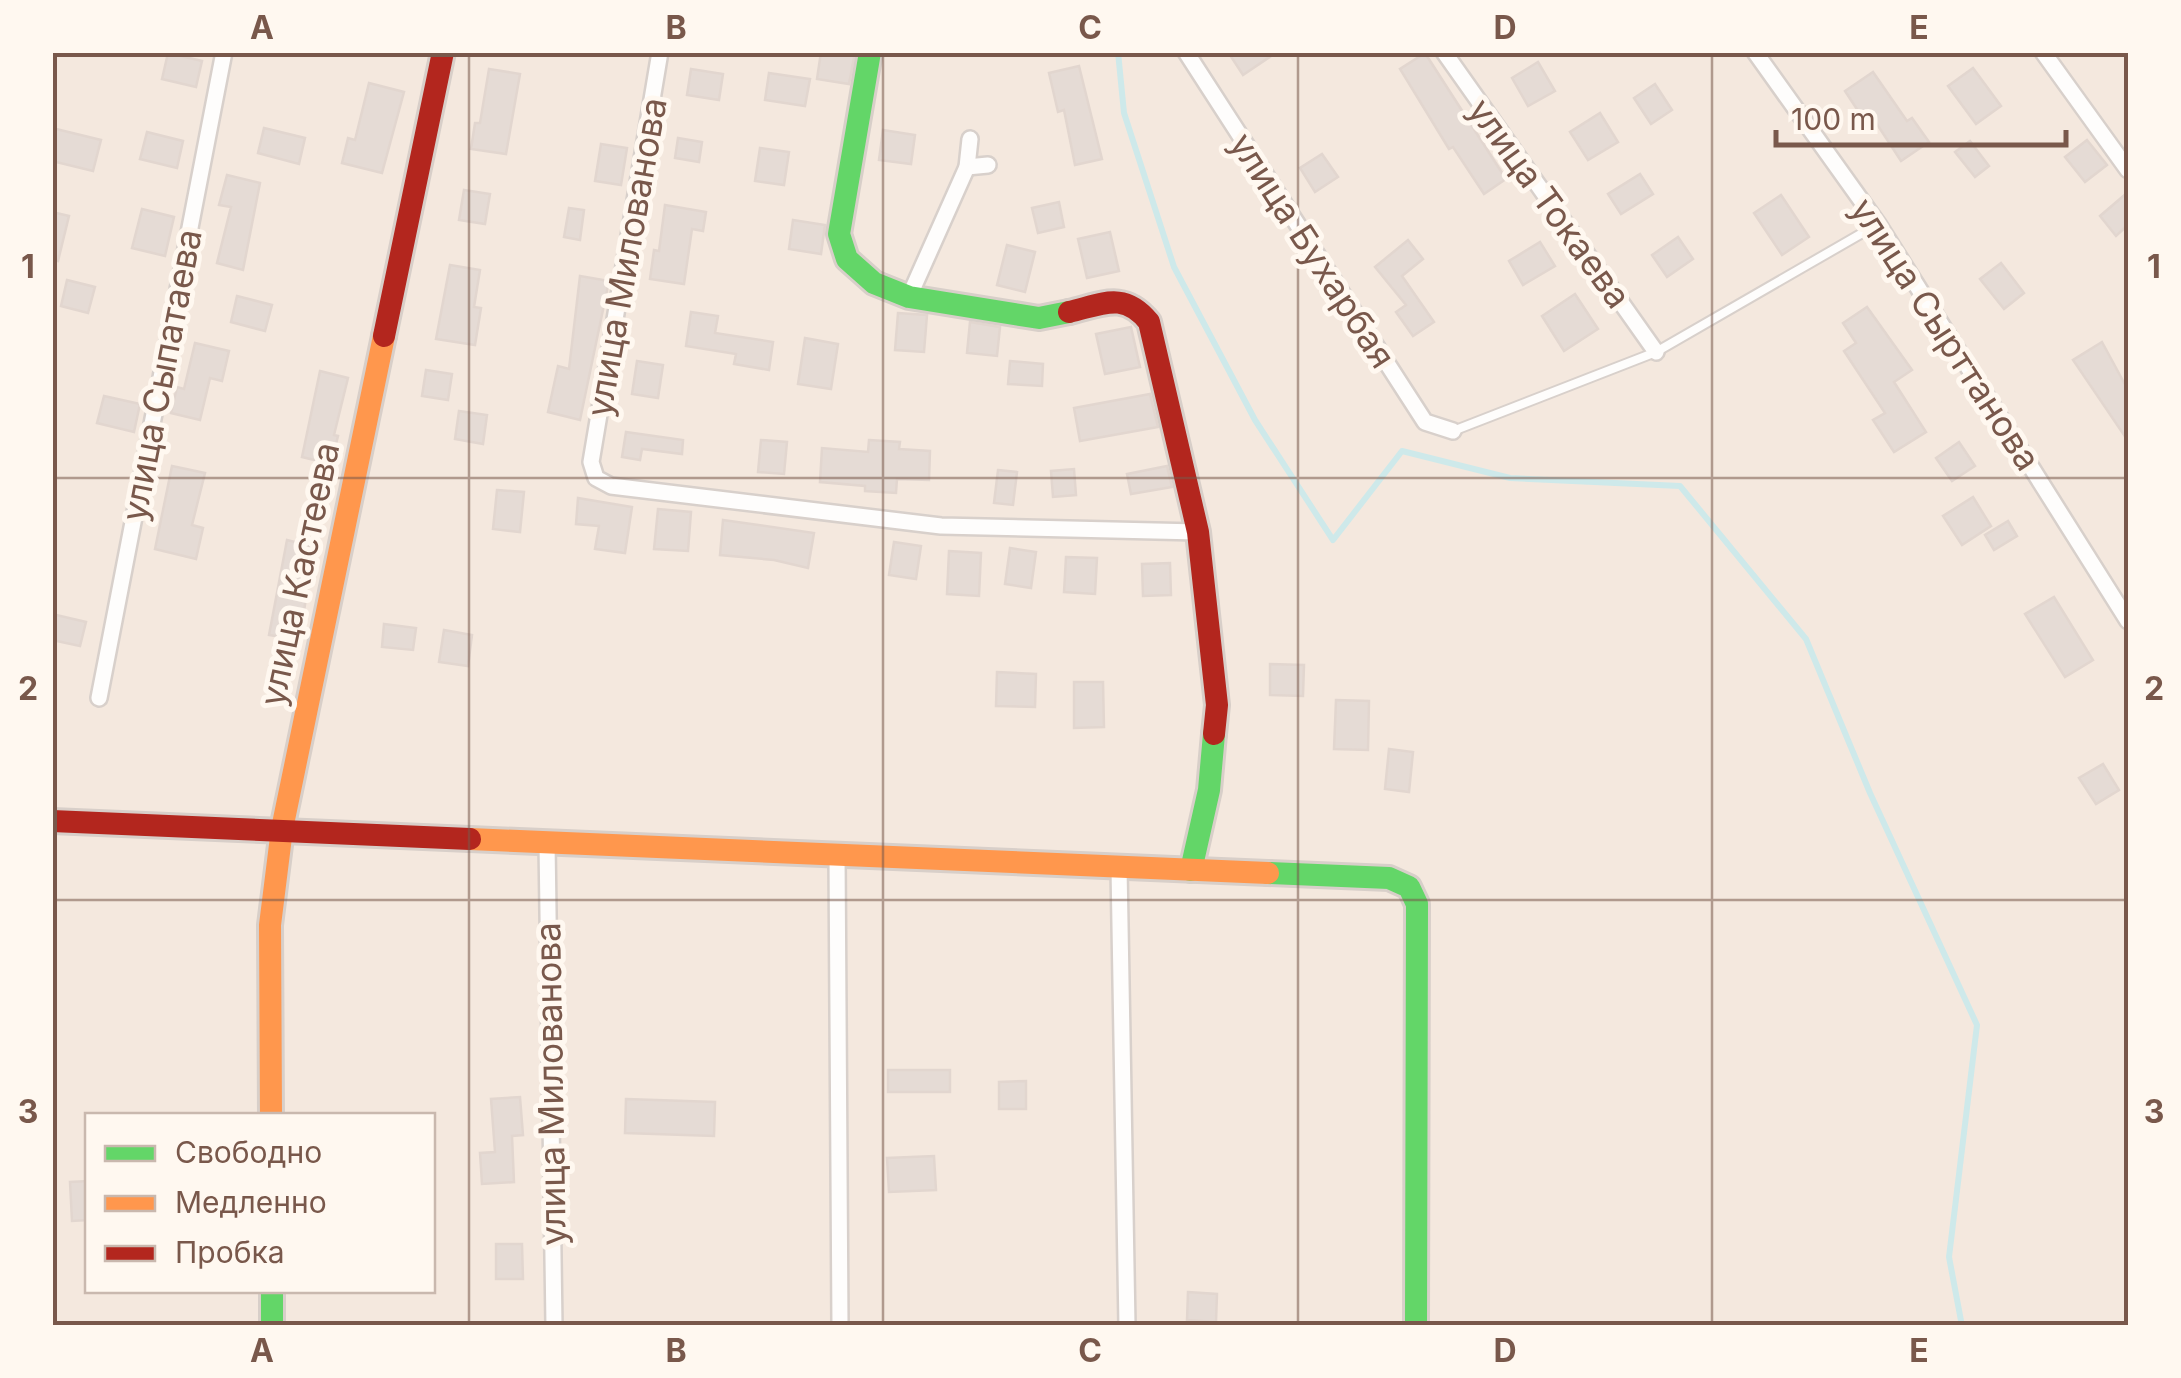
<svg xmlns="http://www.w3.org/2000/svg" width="2181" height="1378" font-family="Inter,sans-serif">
	<rect width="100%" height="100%" fill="#f8f3ee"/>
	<path fill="#f4e8de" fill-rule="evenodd" d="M52,53H2128V1325H53ZM88,1116H432V1290H88Z"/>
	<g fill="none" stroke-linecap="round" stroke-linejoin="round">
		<polyline stroke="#cee9ea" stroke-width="6" points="1118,52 1124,113 1174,267 1255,420 1333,540 1402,451 1510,478 1680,486 1806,639 1870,793 1977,1025 1949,1257 1962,1326"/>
	</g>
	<g fill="#e5dbd5" stroke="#e2d6cf" stroke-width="2.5">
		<polygon points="821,52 855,52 849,84 817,79"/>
		<polygon points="1228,52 1277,52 1243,75"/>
		<polygon points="168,53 202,61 196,87 162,79"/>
		<polygon points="1425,53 1506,179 1484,194 1453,147 1449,149 1400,69"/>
		<polygon points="1538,62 1555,91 1528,106 1512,78"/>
		<polygon points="1079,66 1102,159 1075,165 1064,110 1058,112 1049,73"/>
		<polygon points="1973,68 2001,106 1976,124 1948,86"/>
		<polygon points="489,69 520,74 506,154 471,149 475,123 480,123"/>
		<polygon points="691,69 723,74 719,100 687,95"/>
		<polygon points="1873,72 1907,121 1912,118 1929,142 1901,161 1873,118 1866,123 1845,91"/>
		<polygon points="769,73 810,79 805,106 765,100"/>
		<polygon points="369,83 404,92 382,173 342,163 348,138 355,140"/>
		<polygon points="1655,84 1672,110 1651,124 1634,98"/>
		<polygon points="1600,113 1618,142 1588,160 1570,132"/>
		<polygon points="52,128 101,140 93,171 52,161"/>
		<polygon points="264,128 305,138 299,164 258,153"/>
		<polygon points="883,130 915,135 911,164 879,160"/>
		<polygon points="147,132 183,141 177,168 140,159"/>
		<polygon points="678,138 702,142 699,162 675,158"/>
		<polygon points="2087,140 2107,165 2085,182 2065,157"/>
		<polygon points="1970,141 1989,166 1975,177 1955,152"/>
		<polygon points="601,144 627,148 621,185 595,181"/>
		<polygon points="760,148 789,152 784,185 755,181"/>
		<polygon points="1322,154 1338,177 1315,192 1300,168"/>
		<polygon points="1640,174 1653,194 1621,214 1608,194"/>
		<polygon points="227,175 260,183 243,270 217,263 231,207 219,205"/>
		<polygon points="464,190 490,194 485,224 459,220"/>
		<polygon points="2128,192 2128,225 2116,236 2100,216"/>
		<polygon points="1781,195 1809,237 1782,255 1754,213"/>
		<polygon points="1059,202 1064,227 1038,233 1032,208"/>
		<polygon points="665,205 706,212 703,231 692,229 684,284 650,279 654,250 659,251"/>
		<polygon points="569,208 584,210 580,240 564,237"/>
		<polygon points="142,209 174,217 165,256 132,248"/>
		<polygon points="52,212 69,216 58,261 52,260"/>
		<polygon points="793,220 825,225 821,254 789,249"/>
		<polygon points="1110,232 1119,271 1087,278 1078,239"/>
		<polygon points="1678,237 1693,259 1667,277 1652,255"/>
		<polygon points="1408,240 1423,259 1402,276 1434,322 1413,336 1396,312 1406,305 1375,267"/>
		<polygon points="1540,242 1555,266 1523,285 1509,261"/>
		<polygon points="1007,245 1035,252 1025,292 997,285"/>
		<polygon points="2001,263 2024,293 2004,309 1980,279"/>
		<polygon points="450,265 480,270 474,307 481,308 475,345 436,339"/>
		<polygon points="580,276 609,281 580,420 548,412 558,366 569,369"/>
		<polygon points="67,280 95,287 88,313 61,306"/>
		<polygon points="1575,294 1598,329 1564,351 1542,316"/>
		<polygon points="237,296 272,305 265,331 231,322"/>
		<polygon points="1867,307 1912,370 1894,382 1926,432 1894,452 1873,420 1885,413 1844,351 1856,343 1843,323"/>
		<polygon points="691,312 718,316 715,333 773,342 769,370 734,364 736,354 686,346"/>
		<polygon points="898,313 927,315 924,352 895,350"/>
		<polygon points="970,322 1000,327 997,356 967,353"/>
		<polygon points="1131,327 1140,367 1105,374 1096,334"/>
		<polygon points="805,338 838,344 831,389 798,384"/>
		<polygon points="2102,342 2128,390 2128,441 2073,360"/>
		<polygon points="195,343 229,351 222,381 210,378 200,420 171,413 177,387 184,389"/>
		<polygon points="637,361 663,365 658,398 632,394"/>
		<polygon points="1010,361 1043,364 1042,386 1008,384"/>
		<polygon points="426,370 452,374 448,400 422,396"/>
		<polygon points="320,371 348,378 334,435 338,436 331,464 302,457"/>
		<polygon points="1150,394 1158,427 1080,441 1074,408"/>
		<polygon points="104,396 140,404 134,432 97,423"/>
		<polygon points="459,411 487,415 483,444 455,439"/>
		<polygon points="626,432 683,440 682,454 642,449 640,460 622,457"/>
		<polygon points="761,440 787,442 784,474 758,472"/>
		<polygon points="869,440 900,442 899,449 930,451 929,480 897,479 896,493 865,491 865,486 820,482 822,448 868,452"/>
		<polygon points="1959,442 1975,466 1952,481 1936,458"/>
		<polygon points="172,466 205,473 192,525 203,528 196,559 155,549"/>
		<polygon points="1167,466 1172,487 1131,494 1127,474"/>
		<polygon points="1074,469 1076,495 1053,497 1051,471"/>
		<polygon points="998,470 1017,472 1013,505 994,503"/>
		<polygon points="497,490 524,492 520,532 493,529"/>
		<polygon points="1973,497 1991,526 1962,545 1943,516"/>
		<polygon points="578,498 632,507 625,553 595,549 599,526 576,524"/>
		<polygon points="658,509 691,512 688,551 654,549"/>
		<polygon points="723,520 814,533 808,568 774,560 720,555"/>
		<polygon points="2008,521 2017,536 1994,550 1985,535"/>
		<polygon points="287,540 318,548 308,583 300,640 269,635"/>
		<polygon points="894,542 921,546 916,579 889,575"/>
		<polygon points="1010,548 1036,552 1031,588 1005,584"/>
		<polygon points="949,551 981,553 979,596 947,594"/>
		<polygon points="1066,557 1097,558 1095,594 1064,592"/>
		<polygon points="1170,563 1171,595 1143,596 1142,564"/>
		<polygon points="2054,597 2093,660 2065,677 2025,614"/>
		<polygon points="52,614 86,622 80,646 52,640"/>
		<polygon points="384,624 416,628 413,650 382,647"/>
		<polygon points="444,630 472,635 468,666 439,662"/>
		<polygon points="1270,664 1304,665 1303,696 1270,695"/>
		<polygon points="997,672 1036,674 1035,707 996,706"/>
		<polygon points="1074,682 1103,682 1104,727 1074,728"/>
		<polygon points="1336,700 1369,701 1368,750 1334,749"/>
		<polygon points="1389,749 1413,752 1409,792 1385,789"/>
		<polygon points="2103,764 2119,790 2096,804 2079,778"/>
		<rect x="888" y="1070" width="62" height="22"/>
		<polygon points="1026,1081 1026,1109 999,1109 999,1082"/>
		<polygon points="520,1097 523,1135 512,1136 514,1182 482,1184 480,1153 495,1152 491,1099"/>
		<polygon points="626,1099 715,1102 714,1136 625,1133"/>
		<polygon points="934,1156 936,1190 889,1192 887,1158"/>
		<polygon points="88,1181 88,1220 72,1221 70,1182"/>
		<polygon points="496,1244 522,1244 523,1279 496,1279"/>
		<polygon points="1188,1292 1217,1294 1216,1322 1187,1320"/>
	</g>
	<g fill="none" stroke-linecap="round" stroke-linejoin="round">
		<g stroke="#d8d0cb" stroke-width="12">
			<polyline id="lane" points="1453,431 1656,352 1878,224"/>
		</g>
		<g stroke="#d8d0cb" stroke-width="20">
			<g id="street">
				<polyline points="660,52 591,462 596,478 611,486 941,526 1198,532"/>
				<polyline points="1186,52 1425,422 1453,431"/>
				<polyline points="1444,52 1656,352"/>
				<polyline points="1755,52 1878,224 2128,621"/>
				<polyline points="2043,52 2128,170"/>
				<polyline points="967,167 988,165"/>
				<polyline points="909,297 967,167 970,139"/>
				<polyline points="99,698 224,52"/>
				<polyline points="547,843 554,1326"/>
				<polyline points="837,855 840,1326"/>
				<polyline points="1119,867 1127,1326"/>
			</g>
		</g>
		<g stroke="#d8cfc9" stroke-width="28">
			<g id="fast">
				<polyline points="870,52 839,234 847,259 874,283 909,297 1039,318 1069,312"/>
				<polyline points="1191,870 1209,790 1214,734"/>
				<polyline points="1268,873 1389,878 1409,887 1417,904 1416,1326"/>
				<polyline points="272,1290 272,1326"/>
			</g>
		</g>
		<g stroke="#d8cfc9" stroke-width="28">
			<g id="slow">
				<polyline points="470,839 1268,873"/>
				<polyline points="271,1116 270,925 282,829 384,336"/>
			</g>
		</g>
		<g stroke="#d8cfc9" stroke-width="28">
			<g id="jam">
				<path d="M1069,312C1103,304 1124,291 1149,322L1198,532L1217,705L1214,734"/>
				<polyline points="384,336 443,52"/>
				<polyline points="52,821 470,839"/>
			</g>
		</g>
		<use href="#lane" stroke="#fefdfc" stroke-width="8"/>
		<use href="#street" stroke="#fefdfc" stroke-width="15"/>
		<use href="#fast" stroke="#63d668" stroke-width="22"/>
		<use href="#slow" stroke="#ff974d" stroke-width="22"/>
		<use href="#jam" stroke="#b3261e" stroke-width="22"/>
	</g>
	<path fill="none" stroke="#79584b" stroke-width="2.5" stroke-opacity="0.55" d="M469,52V1326M883,52V1326M1298,52V1326M1712,52V1326M52,478H2128M52,900H2128"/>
	<g text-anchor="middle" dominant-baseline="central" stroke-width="10" stroke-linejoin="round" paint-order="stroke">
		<g font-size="35" fill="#79584b" stroke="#fff8f0">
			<text transform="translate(1550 203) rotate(54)">улица Токаева</text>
			<text transform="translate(1313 250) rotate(57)">улица Бухарбая</text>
			<text transform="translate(626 257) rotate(-80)">улица Милованова</text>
			<text transform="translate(1946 334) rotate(57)">улица Сырттанова</text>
			<text transform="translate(161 375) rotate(-79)">улица Сыпатаева</text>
			<text transform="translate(299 574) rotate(-78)">улица Кастеева</text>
			<text transform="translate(550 1084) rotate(-91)">улица Милованова</text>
		</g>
	</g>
	<rect width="2181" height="1378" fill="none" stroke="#fff8f0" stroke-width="110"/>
	<rect x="85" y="1113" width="350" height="180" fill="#fff8f0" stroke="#c9b8ae" stroke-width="2.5"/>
	<rect x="105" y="1146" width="50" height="15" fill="#63d668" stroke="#c9b8ae" stroke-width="2.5"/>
	<text x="175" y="1163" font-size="30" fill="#79584b">Свободно</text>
	<rect x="105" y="1196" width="50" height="15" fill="#ff974d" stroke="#c9b8ae" stroke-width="2.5"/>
	<text x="175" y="1213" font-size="30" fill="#79584b">Медленно</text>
	<rect x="105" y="1246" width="50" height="15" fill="#b3261e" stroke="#c9b8ae" stroke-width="2.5"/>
	<text x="175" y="1263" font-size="30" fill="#79584b">Пробка</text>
	<path d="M1776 130v15h290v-15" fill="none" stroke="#79584b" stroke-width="5"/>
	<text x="1791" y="130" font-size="30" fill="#79584b" stroke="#fff8f0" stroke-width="8" paint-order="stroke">100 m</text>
	<rect x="55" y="55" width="2071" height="1268" fill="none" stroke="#79584b" stroke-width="4"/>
	<g font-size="32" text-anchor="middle" font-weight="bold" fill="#79584b">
		<text x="262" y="39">A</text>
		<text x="676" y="39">B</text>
		<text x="1090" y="39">C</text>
		<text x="1505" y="39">D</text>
		<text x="1919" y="39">E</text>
		<text x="28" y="278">1</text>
		<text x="2154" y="278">1</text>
		<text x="28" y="700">2</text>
		<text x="2154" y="700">2</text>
		<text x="28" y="1123">3</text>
		<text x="2154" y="1123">3</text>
		<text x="262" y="1362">A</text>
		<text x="676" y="1362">B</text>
		<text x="1090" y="1362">C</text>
		<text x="1505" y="1362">D</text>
		<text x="1919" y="1362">E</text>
	</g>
</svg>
